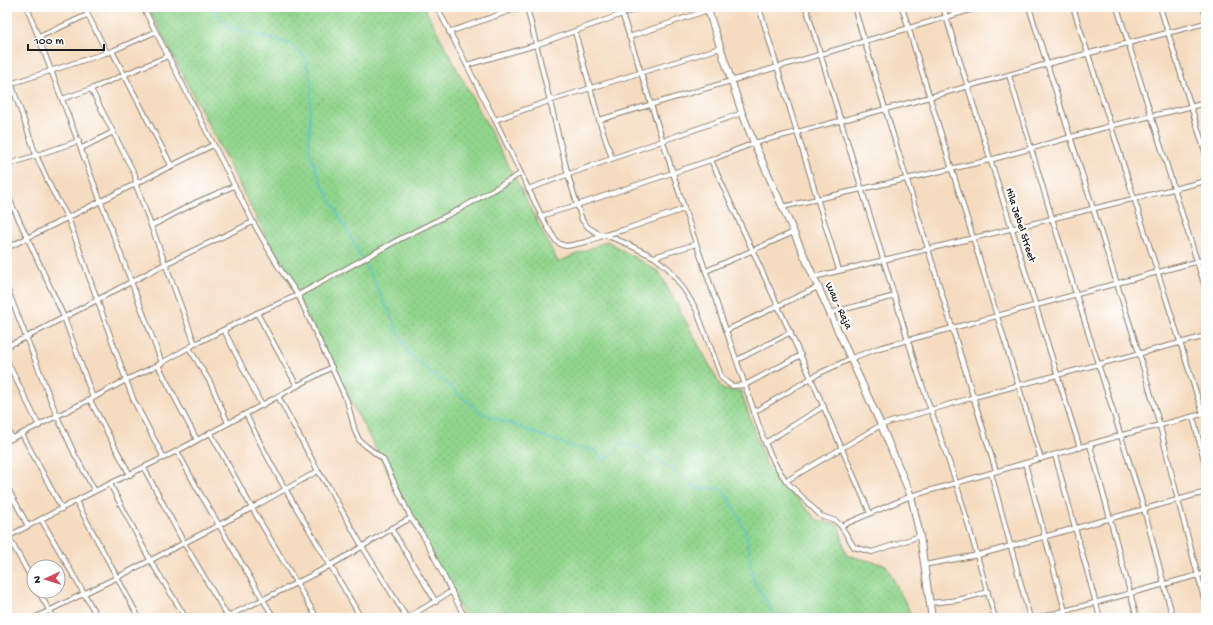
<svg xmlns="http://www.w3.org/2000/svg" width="1213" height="625" font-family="'Gochi Hand',sans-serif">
	<defs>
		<pattern id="grass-dots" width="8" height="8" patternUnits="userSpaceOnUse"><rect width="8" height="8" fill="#91d58d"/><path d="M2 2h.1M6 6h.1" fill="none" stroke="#7cb679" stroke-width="1.8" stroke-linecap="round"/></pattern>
	</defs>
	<rect width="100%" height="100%" fill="#fff"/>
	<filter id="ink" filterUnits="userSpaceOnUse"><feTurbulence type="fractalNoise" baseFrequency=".025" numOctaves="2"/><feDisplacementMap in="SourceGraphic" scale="8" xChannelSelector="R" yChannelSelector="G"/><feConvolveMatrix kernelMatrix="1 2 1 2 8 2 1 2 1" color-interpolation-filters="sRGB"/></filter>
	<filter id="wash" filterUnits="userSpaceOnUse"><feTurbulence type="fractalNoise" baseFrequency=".012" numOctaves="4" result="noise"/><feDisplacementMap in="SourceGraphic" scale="16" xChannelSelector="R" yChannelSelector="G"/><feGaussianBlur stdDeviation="0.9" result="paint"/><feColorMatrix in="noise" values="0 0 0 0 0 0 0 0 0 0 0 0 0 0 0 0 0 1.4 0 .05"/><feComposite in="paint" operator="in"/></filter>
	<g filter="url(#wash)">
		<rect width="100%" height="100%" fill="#f5dbbf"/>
		<polygon fill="url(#grass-dots)" stroke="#567854" points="148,7 424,7 512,172 558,262 607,241 659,272 723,390 741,391 765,463 817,520 839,525 846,555 886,565 913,618 465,618 352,404"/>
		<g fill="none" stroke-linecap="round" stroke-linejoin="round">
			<path stroke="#59c4d3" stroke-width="1.5" d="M213,7L229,27L290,44L305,57L311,80L309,149L319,178L375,283L409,354L482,413L572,447L595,450L603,460L613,455L620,443C646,446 678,473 697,489L721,488L734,507L746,533L753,580L777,618"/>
		</g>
	</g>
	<g filter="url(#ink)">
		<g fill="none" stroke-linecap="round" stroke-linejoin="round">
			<g stroke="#887c6e" stroke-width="6">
				<g id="street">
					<polyline points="27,7 162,363"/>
					<polyline points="84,7 107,53"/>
					<polyline points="143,7 253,222 278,266 298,295 347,401 355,431 359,440 366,446 383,459 411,518 424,537 465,618"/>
					<polyline points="437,7 495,120 545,223 556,241 562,245 567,246 586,242 605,235 623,242 654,257 669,269 685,291 696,309 722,378 729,384 733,386 745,385 801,355"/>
					<polyline points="527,7 568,175 582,220 588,227 597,233 605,235 623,230 684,209"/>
					<polyline points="620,7 687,217 765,443 775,464 786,481 821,516 836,521 841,526 854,547 872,552 920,536"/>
					<polyline points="759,7 839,270"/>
					<polyline points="806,7 918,373 956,482 995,618"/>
					<polyline points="854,7 996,471"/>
					<polyline points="902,7 1041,459"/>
					<polyline points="943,7 1080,448"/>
					<polyline points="1029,7 1139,353 1160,426 1178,500 1206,606"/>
					<polyline points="1073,7 1203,414"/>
					<polyline points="1117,7 1206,290"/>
					<polyline points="1160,7 1206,155"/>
					<polyline points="449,32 521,7"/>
					<polyline points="575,32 599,120 612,158"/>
					<polyline points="39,37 87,15"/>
					<polyline points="629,37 708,10"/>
					<polyline points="112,51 172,167"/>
					<polyline points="467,65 536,45 642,7"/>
					<polyline points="7,71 36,155 52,190 68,218 126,380 134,401 164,458"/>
					<polyline points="1009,75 1052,218 1144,509 1173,618"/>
					<polyline points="7,85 112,51 155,32"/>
					<polyline points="91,89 135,175 136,185 195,344"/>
					<polyline points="62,99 91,89 168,56"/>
					<polyline points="495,120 549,101 720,48"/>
					<polyline points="599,120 980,7"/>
					<polyline points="82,148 113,132"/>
					<polyline points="711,160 811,378 870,513"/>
					<polyline points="7,165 79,141"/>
					<path d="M528,189C599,163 670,138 742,113"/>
					<polyline points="7,194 64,317 93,398"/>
					<polyline points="782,207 990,160 1110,126 1206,103"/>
					<polyline points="541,216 577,205 711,160 754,143 905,104 1047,64 1206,23"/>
					<polyline points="151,226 197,202 234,186"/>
					<polyline points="7,248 213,145"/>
					<polyline points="654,257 696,244"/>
					<polyline points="706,271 794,232"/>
					<polyline points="814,277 1206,181"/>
					<polyline points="7,288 57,416 75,455 95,491"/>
					<polyline points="257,313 297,386"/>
					<polyline points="830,313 895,296"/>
					<polyline points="224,330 262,406"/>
					<polyline points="727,330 818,287"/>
					<polyline points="7,346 27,337 165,264 253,222"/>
					<polyline points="189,348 210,382 228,423"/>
					<polyline points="737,360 791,332"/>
					<polyline points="7,361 39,426"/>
					<polyline points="158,365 197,440"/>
					<polyline points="278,396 318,471"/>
					<polyline points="90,400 130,475"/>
					<polyline points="754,412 818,374 852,358 879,348 1206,259"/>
					<path d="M246,414C279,485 323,550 361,618"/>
					<polyline points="1193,417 1206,468"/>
					<polyline points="7,428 12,438"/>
					<polyline points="210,432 252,508 317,618"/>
					<polyline points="22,434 62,509"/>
					<polyline points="7,441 93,398 126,380 158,365 195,344 257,313 298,295 398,240 462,208 520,174"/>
					<polyline points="765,443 824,406"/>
					<polyline points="1090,445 1137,618"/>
					<polyline points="177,451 197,488 274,618"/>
					<polyline points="1055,455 1100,618"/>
					<polyline points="1025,463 1067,618"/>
					<polyline points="144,468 184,543 228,617"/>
					<polyline points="991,473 1030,618"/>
					<polyline points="786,481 881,425 974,397 1206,336"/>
					<polyline points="110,484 150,560 186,618"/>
					<polyline points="7,487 28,526"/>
					<polyline points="76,501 139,618"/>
					<polyline points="41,519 98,618"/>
					<polyline points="841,526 911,496 1122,435 1206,413"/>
					<polyline points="391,528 436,602"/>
					<polyline points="8,536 34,583"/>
					<polyline points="7,537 95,491 177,451 332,367"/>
					<polyline points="924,565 978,555 1206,492"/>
					<polyline points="38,591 54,618"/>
					<polyline points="930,603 958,600 988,592"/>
					<polyline points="7,614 10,618"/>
					<polyline points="34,618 116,578 252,508 318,471 328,486 362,546 407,618"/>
					<path d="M224,618C260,601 296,584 331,565C358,550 384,532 411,518"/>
					<polyline points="407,618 452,591"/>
					<polyline points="1038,618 1206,573"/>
				</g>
			</g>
			<g stroke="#887c6e" stroke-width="8">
				<polyline id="secondary" points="1204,7 1206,13"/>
			</g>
			<g stroke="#887c6e" stroke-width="8">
				<polyline id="primary" points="707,7 742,113 754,143 823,298 881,425 911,496 920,536 932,618"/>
			</g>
			<use href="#street" stroke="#fff" stroke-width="4"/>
			<use href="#secondary" stroke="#fff" stroke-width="5.5"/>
			<use href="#primary" stroke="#fff" stroke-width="6"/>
		</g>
	</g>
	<g text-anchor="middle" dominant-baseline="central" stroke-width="4" stroke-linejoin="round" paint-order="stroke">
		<g font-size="11" fill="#1c1c1c" stroke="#fff">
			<text transform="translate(1020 225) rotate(72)">Hila Jebel Street</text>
			<text transform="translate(838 306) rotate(65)">Wau - Raja</text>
		</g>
	</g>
	<rect width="1213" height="625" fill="none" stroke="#fff" stroke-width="24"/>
	<g transform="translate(46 579) rotate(266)"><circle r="19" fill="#ffffff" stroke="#a4a4a4"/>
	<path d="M0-3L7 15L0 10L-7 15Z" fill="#d1495b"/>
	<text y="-6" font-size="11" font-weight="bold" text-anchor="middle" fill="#1c1c1c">N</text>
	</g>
	<path d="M28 44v6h76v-6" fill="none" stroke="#1c1c1c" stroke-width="2"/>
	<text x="34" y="44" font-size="12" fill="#1c1c1c" stroke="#ffffff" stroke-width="3" paint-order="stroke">100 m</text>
</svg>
